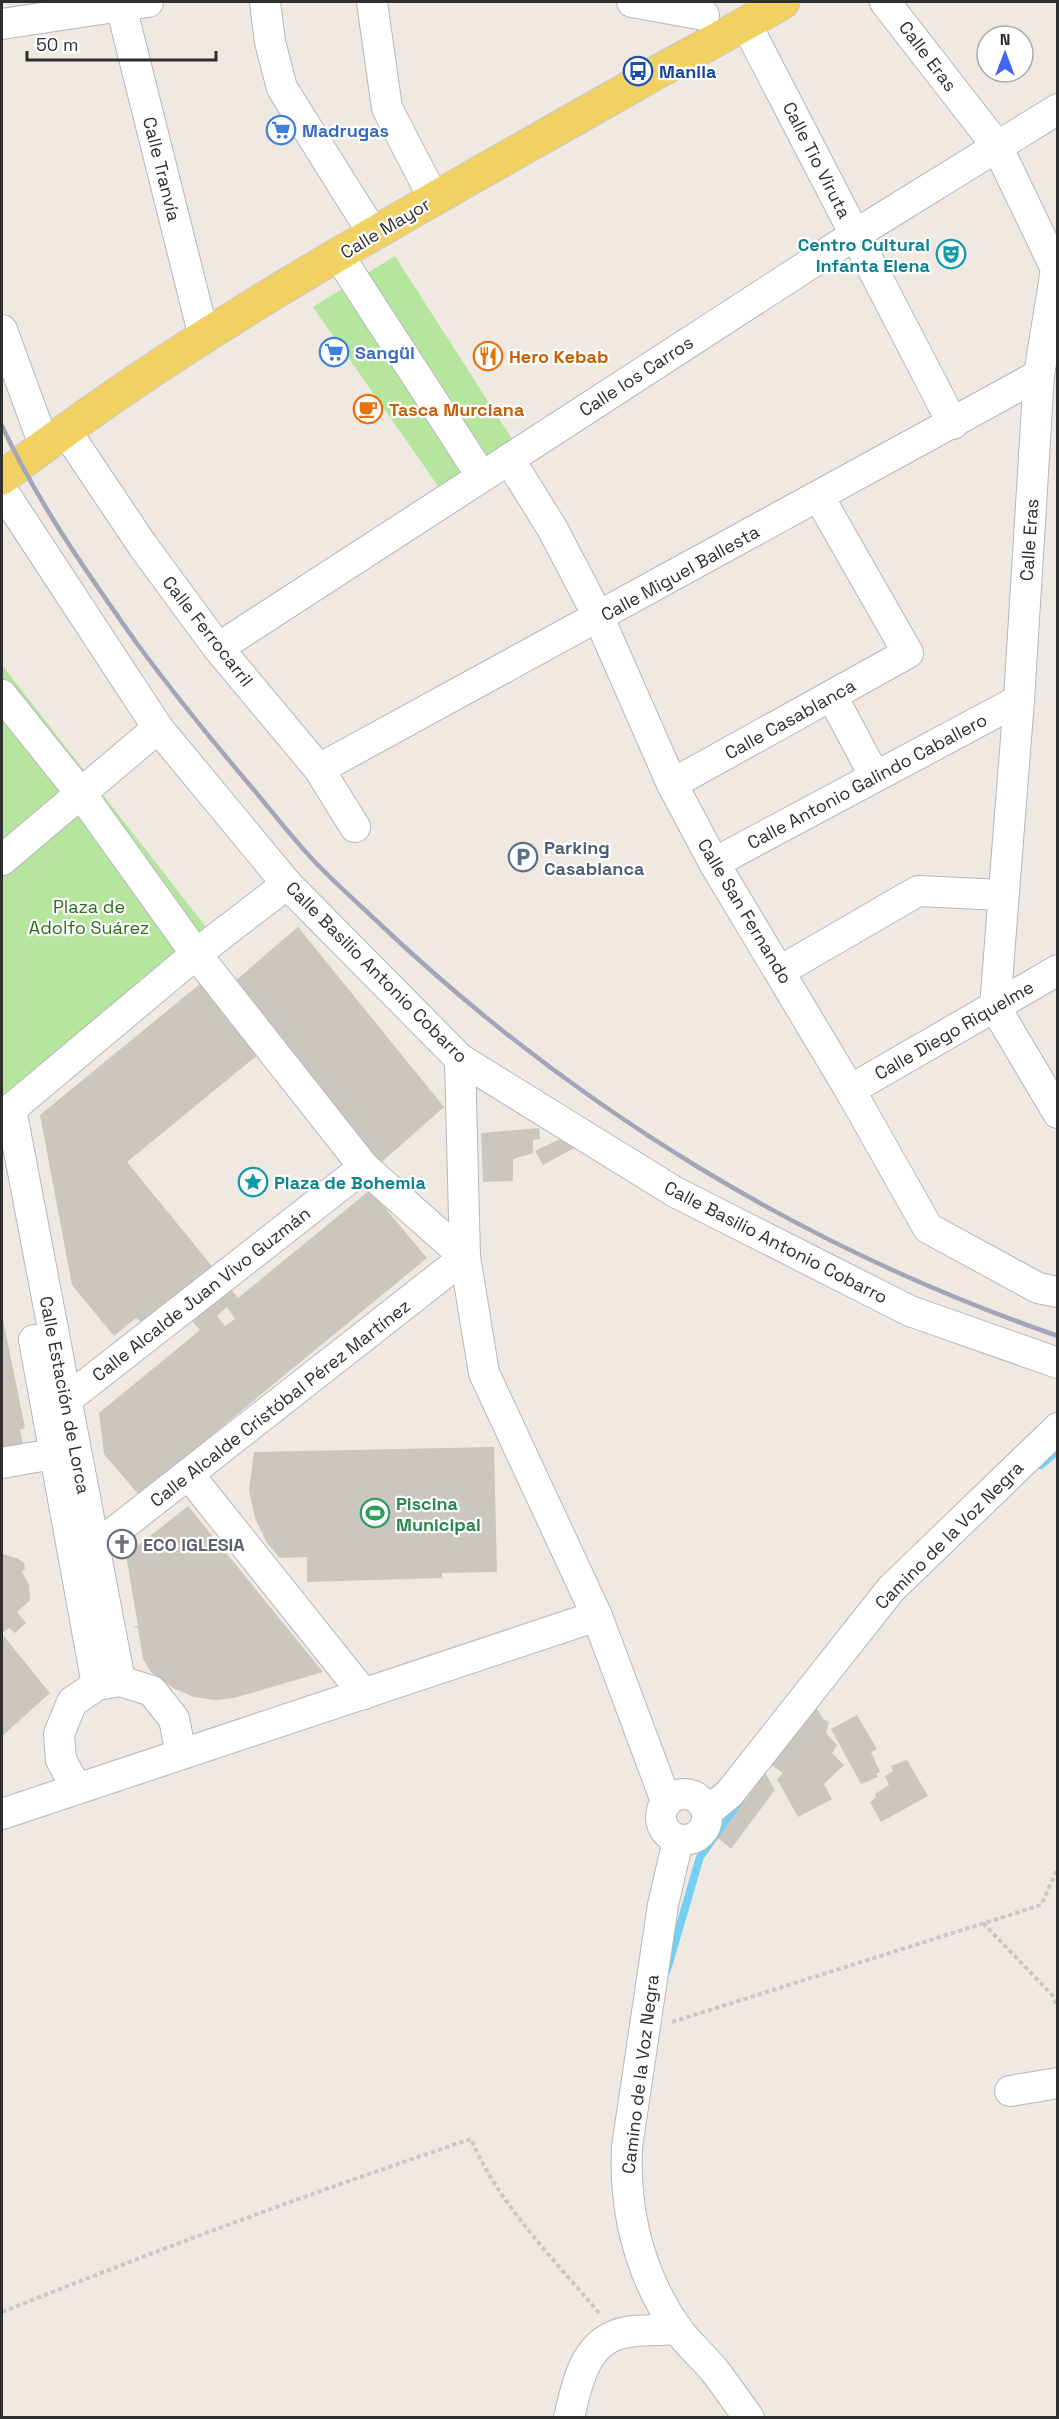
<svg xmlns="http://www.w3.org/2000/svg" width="1059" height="2419" font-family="'Space Grotesk',sans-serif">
	<rect width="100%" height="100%" fill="#efe9e1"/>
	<g fill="#b6e59e">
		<polygon points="395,256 514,442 438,486 313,307"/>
		<polygon points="2,665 209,931 2,1095"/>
	</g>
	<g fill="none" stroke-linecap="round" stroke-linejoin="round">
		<g stroke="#75cff0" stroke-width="8">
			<polyline points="1041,1465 1058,1450"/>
			<polyline points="667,1970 700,1857 740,1801"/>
		</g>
	</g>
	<g fill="#cbc7bf" fill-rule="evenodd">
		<polygon points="298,927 444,1107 376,1167 229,986"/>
		<path d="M201,983L260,1053L127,1162L238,1298L370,1190L427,1258L139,1495L104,1454L99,1413L200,1330L171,1298L141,1322L136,1318L114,1336L72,1285L40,1115ZM227,1307L235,1319L225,1326L217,1316Z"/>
		<polygon points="539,1128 540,1139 533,1140 533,1153 513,1159 513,1181 483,1182 481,1133"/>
		<polygon points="562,1138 576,1147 543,1165 535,1151"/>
		<polygon points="2,1315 25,1428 20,1430 23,1444 2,1449"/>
		<polygon points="494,1447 497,1572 442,1573 442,1578 307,1582 307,1557 280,1558 267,1543 255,1518 249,1491 254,1452"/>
		<polygon points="188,1506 323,1672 234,1698 216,1700 194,1697 173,1688 151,1672 143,1659 138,1628 133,1627 138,1626 126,1555"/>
		<polygon points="2,1554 17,1558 24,1563 25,1569 22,1572 29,1585 30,1600 17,1612 26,1623 15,1633 9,1628 2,1633"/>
		<polygon points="2,1634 50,1693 2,1736"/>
		<polygon points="813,1702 823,1719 829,1722 826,1733 837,1745 832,1753 844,1765 824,1784 832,1799 798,1817 777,1779 783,1773 770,1764"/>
		<polygon points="857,1715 877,1749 871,1752 880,1772 876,1774 878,1777 861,1784 831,1729"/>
		<polygon points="907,1760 928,1796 881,1822 870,1802 876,1797 875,1794 889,1785 885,1776 893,1771 891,1766"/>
		<polygon points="765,1773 775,1790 731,1849 718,1838"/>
	</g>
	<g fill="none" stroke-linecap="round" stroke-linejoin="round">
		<g stroke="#b4b7c1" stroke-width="32">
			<g id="minor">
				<polyline points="120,2 204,337"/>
				<polyline points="265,2 270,42 282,88 374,235"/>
				<polyline points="372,2 387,108 434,199"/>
				<polyline points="632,2 704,15"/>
				<polyline points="885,2 997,146 1056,269 1039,375 1019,700 995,1007 1058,1113"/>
				<polyline points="2,24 148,2"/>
				<polyline points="746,24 953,424"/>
				<polyline points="339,256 482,477"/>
				<polyline points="2,330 44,445"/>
				<polyline points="66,431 143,546 218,648 319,769 355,827"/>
				<polyline points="509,459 552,528 599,618 672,784 714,863 850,1090 928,1228 1038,1288 1058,1292"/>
				<polyline points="2,490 158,728 287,884 460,1059 675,1192 910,1311 1058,1363"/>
				<polyline points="218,648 856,234 1058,109"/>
				<polyline points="2,695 82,795 196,954 364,1167 465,1257 94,1548"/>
				<polyline points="832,696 874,775"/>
				<polyline points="319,769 1039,375"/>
				<polyline points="672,784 908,653 819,497"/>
				<polyline points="2,860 158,728"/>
				<polyline points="714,863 1019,700"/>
				<polyline points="780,971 918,891 1002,895"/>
				<polyline points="460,1059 465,1257 484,1373 597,1616 666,1801"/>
				<polyline points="850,1090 1058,970"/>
				<polyline points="11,1109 120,1681"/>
				<polyline points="2,1113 11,1109 196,954 287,884"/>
				<polyline points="34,1340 97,1685"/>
				<polyline points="66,1400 364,1167"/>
				<polyline points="2,1463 53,1454"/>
				<polyline points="189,1475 364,1694"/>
				<polyline points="77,1789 61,1760 59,1734 72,1702 97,1685 120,1681 152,1691 174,1719 181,1754"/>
				<circle cx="684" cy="1817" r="23"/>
				<polyline points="707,1812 729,1794 891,1589 1058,1428"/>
				<polyline points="2,1814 597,1616"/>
				<path d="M678,1840L663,1905L627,2147C624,2213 639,2273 677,2329C688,2343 702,2356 714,2370C726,2385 737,2402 749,2418"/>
				<polyline points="1010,2091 1058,2083"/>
				<path d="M569,2418C576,2388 583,2347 616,2335C634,2328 659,2331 678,2329"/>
			</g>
		</g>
		<g stroke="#c9c9c9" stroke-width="35">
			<path id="major" d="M2,478C196,327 417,209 631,87C681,58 733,32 783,2"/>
		</g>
		<g stroke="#c9c9c9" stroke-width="4" stroke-dasharray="4.5 3" stroke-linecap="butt">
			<polyline points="983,1923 1053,1996 1058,2009"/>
			<polyline points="672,2022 1041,1905 1058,1868"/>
			<path d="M2,2312C157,2250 313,2192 471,2139C499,2205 554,2259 599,2313"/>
		</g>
		<use href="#minor" stroke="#fff" stroke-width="30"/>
		<use href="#major" stroke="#f2d163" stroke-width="33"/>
		<path stroke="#a3a6b8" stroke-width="4.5" d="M2,426C39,505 88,574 138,645C175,695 214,743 254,790C274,814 293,839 315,862C336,884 360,905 382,926C576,1109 805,1249 1058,1336"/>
	</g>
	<defs>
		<g id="bus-ring" transform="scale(1.5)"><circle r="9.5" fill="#fff" stroke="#1a4fb4" stroke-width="1.5"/><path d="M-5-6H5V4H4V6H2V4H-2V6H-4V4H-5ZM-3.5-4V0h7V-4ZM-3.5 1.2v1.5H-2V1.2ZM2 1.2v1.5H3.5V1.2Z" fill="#1a4fb4"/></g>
		<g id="supermarket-ring" transform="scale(1.5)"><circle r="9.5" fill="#fff" stroke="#3f7fe0" stroke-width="1.5"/><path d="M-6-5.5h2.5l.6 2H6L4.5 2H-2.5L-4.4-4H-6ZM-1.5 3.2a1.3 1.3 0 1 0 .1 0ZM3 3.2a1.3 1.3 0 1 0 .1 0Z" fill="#3f7fe0"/></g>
		<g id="theatre-ring" transform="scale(1.5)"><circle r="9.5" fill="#fff" stroke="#0f9aa8" stroke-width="1.5"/><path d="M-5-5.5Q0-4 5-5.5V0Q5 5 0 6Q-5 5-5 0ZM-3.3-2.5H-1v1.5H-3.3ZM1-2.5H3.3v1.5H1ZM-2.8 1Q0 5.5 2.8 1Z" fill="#0f9aa8"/></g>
		<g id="restaurant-ring" transform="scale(1.5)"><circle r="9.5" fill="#fff" stroke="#e8710a" stroke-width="1.5"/><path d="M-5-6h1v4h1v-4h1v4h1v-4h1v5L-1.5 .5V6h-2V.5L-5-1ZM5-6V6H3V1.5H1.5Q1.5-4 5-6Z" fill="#e8710a"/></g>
		<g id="cafe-ring" transform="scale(1.5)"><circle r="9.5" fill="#fff" stroke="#e8710a" stroke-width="1.5"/><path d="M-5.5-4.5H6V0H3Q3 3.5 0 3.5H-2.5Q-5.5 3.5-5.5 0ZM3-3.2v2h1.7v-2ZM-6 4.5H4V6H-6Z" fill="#e8710a"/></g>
		<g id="parking-ring" transform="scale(1.5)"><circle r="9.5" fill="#fff" stroke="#5c6f8a" stroke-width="1.5"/><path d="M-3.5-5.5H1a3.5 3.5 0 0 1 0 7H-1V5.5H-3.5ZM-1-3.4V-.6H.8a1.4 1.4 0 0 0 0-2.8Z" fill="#5c6f8a"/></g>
		<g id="sight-ring" transform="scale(1.5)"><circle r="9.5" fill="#fff" stroke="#0f9aa8" stroke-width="1.5"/><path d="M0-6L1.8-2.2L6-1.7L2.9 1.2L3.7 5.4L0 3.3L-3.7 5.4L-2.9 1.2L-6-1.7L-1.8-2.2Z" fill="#0f9aa8"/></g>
		<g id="stadium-ring" transform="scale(1.5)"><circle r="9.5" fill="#fff" stroke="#2e9e5b" stroke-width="1.5"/><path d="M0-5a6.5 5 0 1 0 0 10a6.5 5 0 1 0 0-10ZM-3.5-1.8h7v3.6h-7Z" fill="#2e9e5b"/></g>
		<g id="church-ring" transform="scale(1.5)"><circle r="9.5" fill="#fff" stroke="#6b7280" stroke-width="1.5"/><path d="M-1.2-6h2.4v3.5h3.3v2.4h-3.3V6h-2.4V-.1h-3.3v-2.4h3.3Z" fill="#6b7280"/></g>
	</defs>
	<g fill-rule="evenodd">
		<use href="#bus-ring" x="638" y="71"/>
		<use href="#supermarket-ring" x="281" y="130"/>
		<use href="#theatre-ring" x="951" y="254"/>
		<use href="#supermarket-ring" x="334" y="352"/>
		<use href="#restaurant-ring" x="488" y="356"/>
		<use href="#cafe-ring" x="368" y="409"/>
		<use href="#parking-ring" x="523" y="857"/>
		<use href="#sight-ring" x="253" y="1182"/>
		<use href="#stadium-ring" x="375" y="1513"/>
		<use href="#church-ring" x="122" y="1544"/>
	</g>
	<g text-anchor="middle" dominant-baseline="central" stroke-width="4.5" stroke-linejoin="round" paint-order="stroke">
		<g font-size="18" fill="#2e2e2e" stroke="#fff">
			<text transform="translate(928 56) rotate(53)">Calle Eras</text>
			<text transform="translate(817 160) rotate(63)">Calle Tio Viruta</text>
			<text transform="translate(162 169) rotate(76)">Calle Tranvía</text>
			<text transform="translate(385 228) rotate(-31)">Calle Mayor</text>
			<text transform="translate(636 376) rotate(-33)">Calle los Carros</text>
			<text transform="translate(1029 540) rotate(-86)">Calle Eras</text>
			<text transform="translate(680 573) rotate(-29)">Calle Miguel Ballesta</text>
			<text transform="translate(208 631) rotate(52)">Calle Ferrocarril</text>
			<text transform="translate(790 719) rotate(-29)">Calle Casablanca</text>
			<text transform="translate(867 781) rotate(-28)">Calle Antonio Galindo Caballero</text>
			<text transform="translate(745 911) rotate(59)">Calle San Fernando</text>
			<text transform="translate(377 972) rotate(45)">Calle Basilio Antonio Cobarro</text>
			<text transform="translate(954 1030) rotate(-30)">Calle Diego Riquelme</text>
			<text transform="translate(776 1242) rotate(27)">Calle Basilio Antonio Cobarro</text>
			<text transform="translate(201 1294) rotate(-38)">Calle Alcalde Juan Vivo Guzmán</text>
			<text transform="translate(65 1395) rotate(79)">Calle Estación de Lorca</text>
			<text transform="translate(280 1403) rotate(-38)">Calle Alcalde Cristóbal Pérez Martínez</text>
			<text transform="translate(949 1535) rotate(-45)">Camino de la Voz Negra</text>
			<text transform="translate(640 2074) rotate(-83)">Camino de la Voz Negra</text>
		</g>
		<g font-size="18" font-weight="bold" fill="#164399" stroke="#fff" text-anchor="start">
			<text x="659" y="71">Manila</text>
		</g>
		<g font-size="18" font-weight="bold" fill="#366cbe" stroke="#fff" text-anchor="start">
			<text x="302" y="130">Madrugas</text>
			<text x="355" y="352">Sangüi</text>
		</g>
		<g font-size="18" font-weight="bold" fill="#0d838f" stroke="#fff" text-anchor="end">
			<text x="930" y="244">Centro Cultural<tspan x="930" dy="21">Infanta Elena</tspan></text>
			<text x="274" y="1182" text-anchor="start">Plaza de Bohemia</text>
		</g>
		<g font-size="18" font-weight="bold" fill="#c56008" stroke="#fff" text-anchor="start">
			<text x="509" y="356">Hero Kebab</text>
			<text x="389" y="409">Tasca Murciana</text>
		</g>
		<g font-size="18" font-weight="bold" fill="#4e5e75" stroke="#fff" text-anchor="start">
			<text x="544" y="847">Parking<tspan x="544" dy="21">Casablanca</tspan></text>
		</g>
		<g font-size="18" fill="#2c6e1b" stroke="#fff">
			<text x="89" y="906">Plaza de<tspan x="89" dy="21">Adolfo Suárez</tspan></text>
		</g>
		<g font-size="18" font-weight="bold" fill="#27864d" stroke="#fff" text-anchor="start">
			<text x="396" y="1503">Piscina<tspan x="396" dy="21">Municipal</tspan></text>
		</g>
		<g font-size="18" font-weight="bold" fill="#5b616d" stroke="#fff" text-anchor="start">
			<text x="143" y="1544">ECO IGLESIA</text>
		</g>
	</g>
	<rect width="1059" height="2419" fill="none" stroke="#2e2e2e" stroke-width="6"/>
	<g transform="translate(1005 54)"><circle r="28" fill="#ffffff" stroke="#ababab" stroke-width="1.5"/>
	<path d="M0-4.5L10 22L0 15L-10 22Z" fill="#4264fb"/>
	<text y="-9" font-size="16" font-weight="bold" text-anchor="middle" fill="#2e2e2e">N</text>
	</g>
	<path d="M27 51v9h189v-9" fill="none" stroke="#2e2e2e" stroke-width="3"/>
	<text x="36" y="51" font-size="18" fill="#2e2e2e" stroke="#ffffff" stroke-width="4.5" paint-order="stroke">50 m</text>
</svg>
